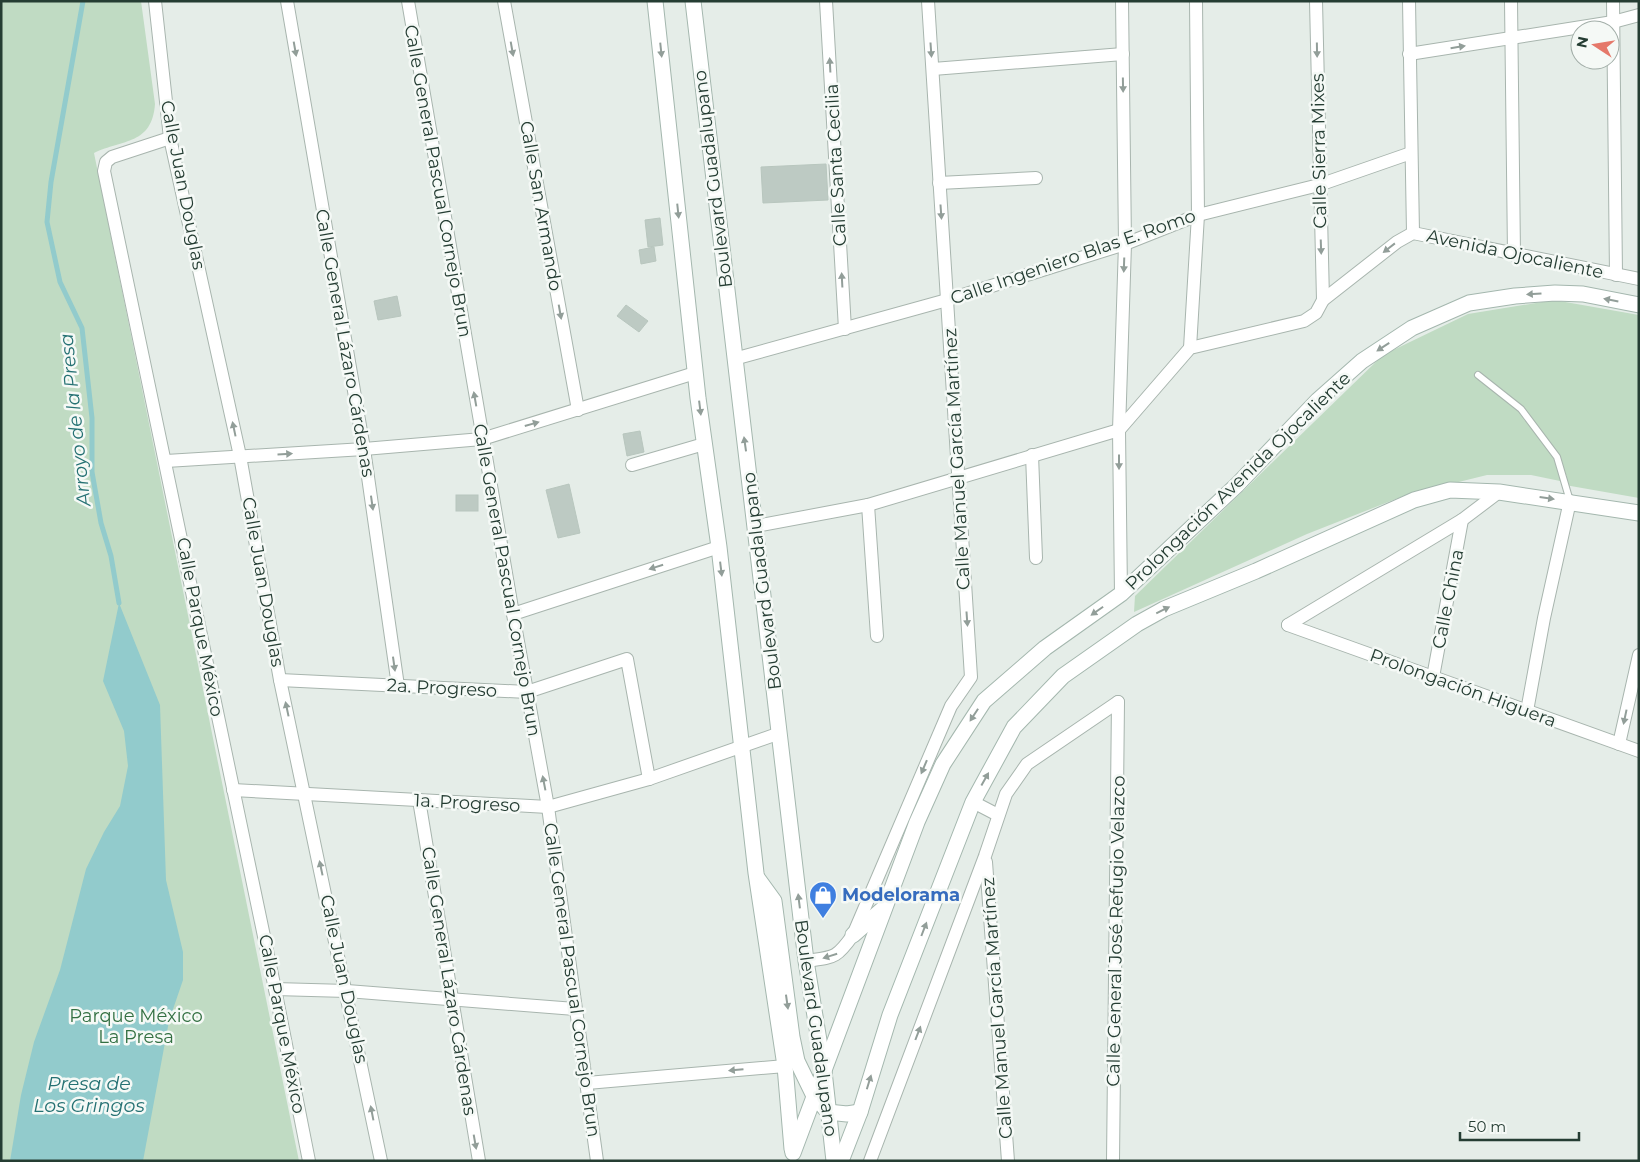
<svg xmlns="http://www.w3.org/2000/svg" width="1640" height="1162" font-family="Montserrat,sans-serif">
	<rect width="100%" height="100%" fill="#e5ede8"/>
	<g fill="#c0dbc3">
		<path d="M1,1H141L155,104C152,145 123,139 94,153L299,1161H1Z"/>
		<polygon points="1554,300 1639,315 1639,498 1565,485 1567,475 1560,481 1531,475 1487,475 1406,495 1307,534 1134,612 1135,596 1383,355 1468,314"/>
	</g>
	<polygon fill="#92cbcc" points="119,603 160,705 166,880 183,952 183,980 169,1021 143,1161 10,1161 21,1095 34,1042 60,970 86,869 104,832 120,806 128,766 124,731 103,681"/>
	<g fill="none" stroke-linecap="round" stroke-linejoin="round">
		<polyline stroke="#92cbcc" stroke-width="5" points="83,1 51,182 47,222 60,282 82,328 92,418 92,472 101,523 111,556 119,603"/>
	</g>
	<g fill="#bdcac3" stroke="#b8c6be">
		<polygon points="826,164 828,200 763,203 761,167"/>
		<polygon points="660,218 663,245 648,247 645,220"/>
		<polygon points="654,247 656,261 641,264 639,250"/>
		<polygon points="397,296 401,316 378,320 374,301"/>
		<polygon points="626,305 648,321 639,332 617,316"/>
		<polygon points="640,431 644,452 627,456 623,434"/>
		<polygon points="569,484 580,533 558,538 546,490"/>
		<rect x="456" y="495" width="22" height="16"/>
	</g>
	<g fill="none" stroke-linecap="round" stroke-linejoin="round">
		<g stroke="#a8b5ae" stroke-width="8">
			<polyline id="service" points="1478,375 1521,409 1557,457 1570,501"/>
		</g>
		<g stroke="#a8b5ae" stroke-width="14">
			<g id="minor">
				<polyline points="155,1 170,138 240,456 280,680 381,1161"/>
				<polyline points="287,1 364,449 398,686"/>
				<polyline points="408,1 513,614 548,807 597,1161"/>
				<polyline points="504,1 578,410"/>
				<polyline points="826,1 845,329"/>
				<polyline points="1316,1 1323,300"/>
				<polyline points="1409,1 1413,233"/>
				<polyline points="1511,1 1514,255"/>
				<polyline points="1613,1 1616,275"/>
				<polyline points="1409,54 1613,22 1639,15"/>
				<polyline points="933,69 1123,54"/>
				<polyline points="170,138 112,157 106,162 104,171 275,989 309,1161"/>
				<polyline points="939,183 1036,178"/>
				<polyline points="1190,348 1198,215 1196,1"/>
				<polyline points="734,359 947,300 1125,244 1198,215 1319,185 1411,153"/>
				<polyline points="1032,455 1036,558"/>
				<polyline points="166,461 364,449 482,439 695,373"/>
				<polyline points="632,465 704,444"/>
				<polyline points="868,505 877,636"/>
				<polyline points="756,526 868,505 1119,430 1190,348 1304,321 1316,313 1323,300 1397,242 1413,233 1639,279"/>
				<polyline points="1121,594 1119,430 1125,244 1122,1"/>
				<polyline points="513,614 719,547"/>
				<polyline points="1288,625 1639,751"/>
				<polyline points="1288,625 1462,520 1499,492"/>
				<polyline points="1433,677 1462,520"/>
				<polyline points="280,680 527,692 627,659 649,779"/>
				<polyline points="1527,711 1544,618 1570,501"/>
				<polyline points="1619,744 1639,655"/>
				<polyline points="233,790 548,807 649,779 780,733"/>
				<polyline points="419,800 479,1161"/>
				<polyline points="973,802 998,815"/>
				<polyline points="986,862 1008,1161"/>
				<path d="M806,961C834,957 836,959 853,935L951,706L971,677L928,1"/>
				<polyline points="275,989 347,991 575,1009"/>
				<polyline points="587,1083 785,1066"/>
				<polyline points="870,1161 985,856 1006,794 1027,764 1118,702"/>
				<polyline points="1113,1161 1118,702"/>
			</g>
		</g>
		<g stroke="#a4b7ae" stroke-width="17">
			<g id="secondary">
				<polyline points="655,1 698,398 719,547 756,873 785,1066 792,1149"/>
				<polyline points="693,1 806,961 824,1071 834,1161"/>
				<polyline points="758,879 774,901 792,1037 797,1061 813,1094 828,1112 847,1114 860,1112"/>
				<polyline points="853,935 884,908"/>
				<polyline points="793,1153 917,822 943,764 984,701 1045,648 1121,594 1237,485 1318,400 1362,361 1412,328 1469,303 1515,296 1555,293 1583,294 1639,305"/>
				<polyline points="841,1161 860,1112 890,1015 973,802 1014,727 1063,676 1137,624 1164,609 1256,571 1414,500 1450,490 1499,492 1639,513"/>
			</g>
		</g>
		<use href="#service" stroke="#fff" stroke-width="6"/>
		<use href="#minor" stroke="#fff" stroke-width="12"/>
		<use href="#secondary" stroke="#fff" stroke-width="15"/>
	</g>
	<defs><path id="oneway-solid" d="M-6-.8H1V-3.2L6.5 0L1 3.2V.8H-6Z" transform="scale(1.25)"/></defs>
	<g fill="#929e99">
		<use href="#oneway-solid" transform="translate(1458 47) rotate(-9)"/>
		<use href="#oneway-solid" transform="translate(295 49) rotate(80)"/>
		<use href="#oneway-solid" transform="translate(512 49) rotate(80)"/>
		<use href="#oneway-solid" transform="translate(661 50) rotate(84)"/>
		<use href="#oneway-solid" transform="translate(931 50) rotate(86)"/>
		<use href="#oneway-solid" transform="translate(1317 50) rotate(89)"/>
		<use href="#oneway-solid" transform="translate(830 65) rotate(-93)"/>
		<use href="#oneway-solid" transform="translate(1123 85) rotate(89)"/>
		<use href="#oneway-solid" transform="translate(678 211) rotate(84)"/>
		<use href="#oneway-solid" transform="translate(941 212) rotate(86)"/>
		<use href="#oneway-solid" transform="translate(1321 247) rotate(88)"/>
		<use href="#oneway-solid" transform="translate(1389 248) rotate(142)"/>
		<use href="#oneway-solid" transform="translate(1124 265) rotate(92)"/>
		<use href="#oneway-solid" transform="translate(842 280) rotate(-93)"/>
		<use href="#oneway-solid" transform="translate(1534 294) rotate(176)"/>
		<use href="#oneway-solid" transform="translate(1611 300) rotate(-169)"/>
		<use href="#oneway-solid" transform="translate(560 312) rotate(80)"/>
		<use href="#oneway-solid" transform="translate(1383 347) rotate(147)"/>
		<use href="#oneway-solid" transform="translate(475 399) rotate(-100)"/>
		<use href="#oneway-solid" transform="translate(700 408) rotate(83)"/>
		<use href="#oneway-solid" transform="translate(532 424) rotate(-16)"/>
		<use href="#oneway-solid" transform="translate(234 429) rotate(-102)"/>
		<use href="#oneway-solid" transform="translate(745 444) rotate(-98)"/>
		<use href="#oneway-solid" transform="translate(285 454) rotate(-3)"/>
		<use href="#oneway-solid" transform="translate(1119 462) rotate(90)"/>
		<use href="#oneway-solid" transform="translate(1547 498) rotate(8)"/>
		<use href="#oneway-solid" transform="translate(372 503) rotate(82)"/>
		<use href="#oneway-solid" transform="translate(656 567) rotate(162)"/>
		<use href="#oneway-solid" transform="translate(721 569) rotate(83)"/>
		<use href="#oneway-solid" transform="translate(1163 610) rotate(-26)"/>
		<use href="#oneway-solid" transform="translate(1097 611) rotate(145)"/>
		<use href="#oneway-solid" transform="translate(967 619) rotate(86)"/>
		<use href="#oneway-solid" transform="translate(394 664) rotate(82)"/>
		<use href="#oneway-solid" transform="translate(287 709) rotate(-102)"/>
		<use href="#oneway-solid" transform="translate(974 715) rotate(123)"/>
		<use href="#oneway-solid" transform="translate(1625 717) rotate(102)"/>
		<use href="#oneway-solid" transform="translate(924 767) rotate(113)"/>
		<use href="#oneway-solid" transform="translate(985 779) rotate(-61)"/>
		<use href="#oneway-solid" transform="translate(544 783) rotate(-101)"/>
		<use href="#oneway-solid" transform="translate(321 868) rotate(-102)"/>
		<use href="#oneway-solid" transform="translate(799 901) rotate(-97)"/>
		<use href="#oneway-solid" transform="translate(924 929) rotate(-69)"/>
		<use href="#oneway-solid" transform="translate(830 956) rotate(163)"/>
		<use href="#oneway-solid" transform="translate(787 1002) rotate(82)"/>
		<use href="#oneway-solid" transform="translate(918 1033) rotate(-69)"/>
		<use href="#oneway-solid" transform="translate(736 1070) rotate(175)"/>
		<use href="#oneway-solid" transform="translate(869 1082) rotate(-73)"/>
		<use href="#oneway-solid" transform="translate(372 1113) rotate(-101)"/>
		<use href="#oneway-solid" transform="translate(475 1142) rotate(80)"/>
	</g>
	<defs>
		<g id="shop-pin" transform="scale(1.4375)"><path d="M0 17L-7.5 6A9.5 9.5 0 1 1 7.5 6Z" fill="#3f7fe0" stroke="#f5f9f6"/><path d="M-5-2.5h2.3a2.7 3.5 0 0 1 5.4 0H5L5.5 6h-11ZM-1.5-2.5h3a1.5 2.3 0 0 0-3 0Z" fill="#fff"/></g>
	</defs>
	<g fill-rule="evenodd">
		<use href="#shop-pin" x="823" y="895"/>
	</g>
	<g text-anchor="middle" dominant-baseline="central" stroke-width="5" stroke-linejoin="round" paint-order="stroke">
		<g font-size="18" fill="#253d33" stroke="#f5f9f6">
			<text transform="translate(1319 151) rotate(-91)">Calle Sierra Mixes</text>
			<text transform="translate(836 165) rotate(-93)">Calle Santa Cecilia</text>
			<text transform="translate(713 179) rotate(-97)">Boulevard Guadalupano</text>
			<text transform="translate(438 181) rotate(80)">Calle General Pascual Cornejo Brun</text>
			<text transform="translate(183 185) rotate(79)">Calle Juan Douglas</text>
			<text transform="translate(541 206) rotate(80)">Calle San Armando</text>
			<text transform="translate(1515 254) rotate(12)">Avenida Ojocaliente</text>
			<text transform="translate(1073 257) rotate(-19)">Calle Ingeniero Blas E. Romo</text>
			<text transform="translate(345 343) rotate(80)">Calle General Lázaro Cárdenas</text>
			<text transform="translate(957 459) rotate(-93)">Calle Manuel García Martínez</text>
			<text transform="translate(1238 481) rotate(-44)">Prolongación Avenida Ojocaliente</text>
			<text transform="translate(507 580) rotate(80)">Calle General Pascual Cornejo Brun</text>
			<text transform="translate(762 581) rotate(-97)">Boulevard Guadalupano</text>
			<text transform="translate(263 582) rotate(80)">Calle Juan Douglas</text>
			<text transform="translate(1448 599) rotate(-79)">Calle China</text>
			<text transform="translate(200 627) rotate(79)">Calle Parque México</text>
			<text transform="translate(442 688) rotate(3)">2a. Progreso</text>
			<text transform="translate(1463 688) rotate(20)">Prolongación Higuera</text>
			<text transform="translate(467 803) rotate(3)">1a. Progreso</text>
			<text transform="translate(1116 931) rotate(-89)">Calle General José Refugio Velazco</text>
			<text transform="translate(344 979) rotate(78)">Calle Juan Douglas</text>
			<text transform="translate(572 980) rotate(82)">Calle General Pascual Cornejo Brun</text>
			<text transform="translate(449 981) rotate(81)">Calle General Lázaro Cárdenas</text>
			<text transform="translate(997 1008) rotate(-94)">Calle Manuel García Martínez</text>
			<text transform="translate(282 1024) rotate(79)">Calle Parque México</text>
			<text transform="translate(816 1028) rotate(82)">Boulevard Guadalupano</text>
		</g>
		<g font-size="18" font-weight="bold" fill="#366cbe" stroke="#f5f9f6" text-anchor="start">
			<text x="842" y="895">Modelorama</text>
		</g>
		<g font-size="18" fill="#337042" stroke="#f5f9f6">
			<text x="136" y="1016">Parque México<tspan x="136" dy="21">La Presa</tspan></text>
		</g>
		<g font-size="19" font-style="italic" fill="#257173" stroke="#f5f9f6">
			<text transform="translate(75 420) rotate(-96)">Arroyo de la Presa</text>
			<text x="89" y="1083">Presa de<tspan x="89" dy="22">Los Gringos</tspan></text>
		</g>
	</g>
	<rect width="1640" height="1162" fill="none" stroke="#253d33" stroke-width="5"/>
	<g transform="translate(1595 45) rotate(282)"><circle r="24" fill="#f5f9f6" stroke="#a2aea8"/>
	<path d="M0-4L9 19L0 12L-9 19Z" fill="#e5786a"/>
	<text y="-8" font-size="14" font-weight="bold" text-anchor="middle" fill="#253d33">N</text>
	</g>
	<path d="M1460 1132v8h119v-8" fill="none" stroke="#253d33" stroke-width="2.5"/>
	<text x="1468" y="1132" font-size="15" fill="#253d33" stroke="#f5f9f6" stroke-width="4" paint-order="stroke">50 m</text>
</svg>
